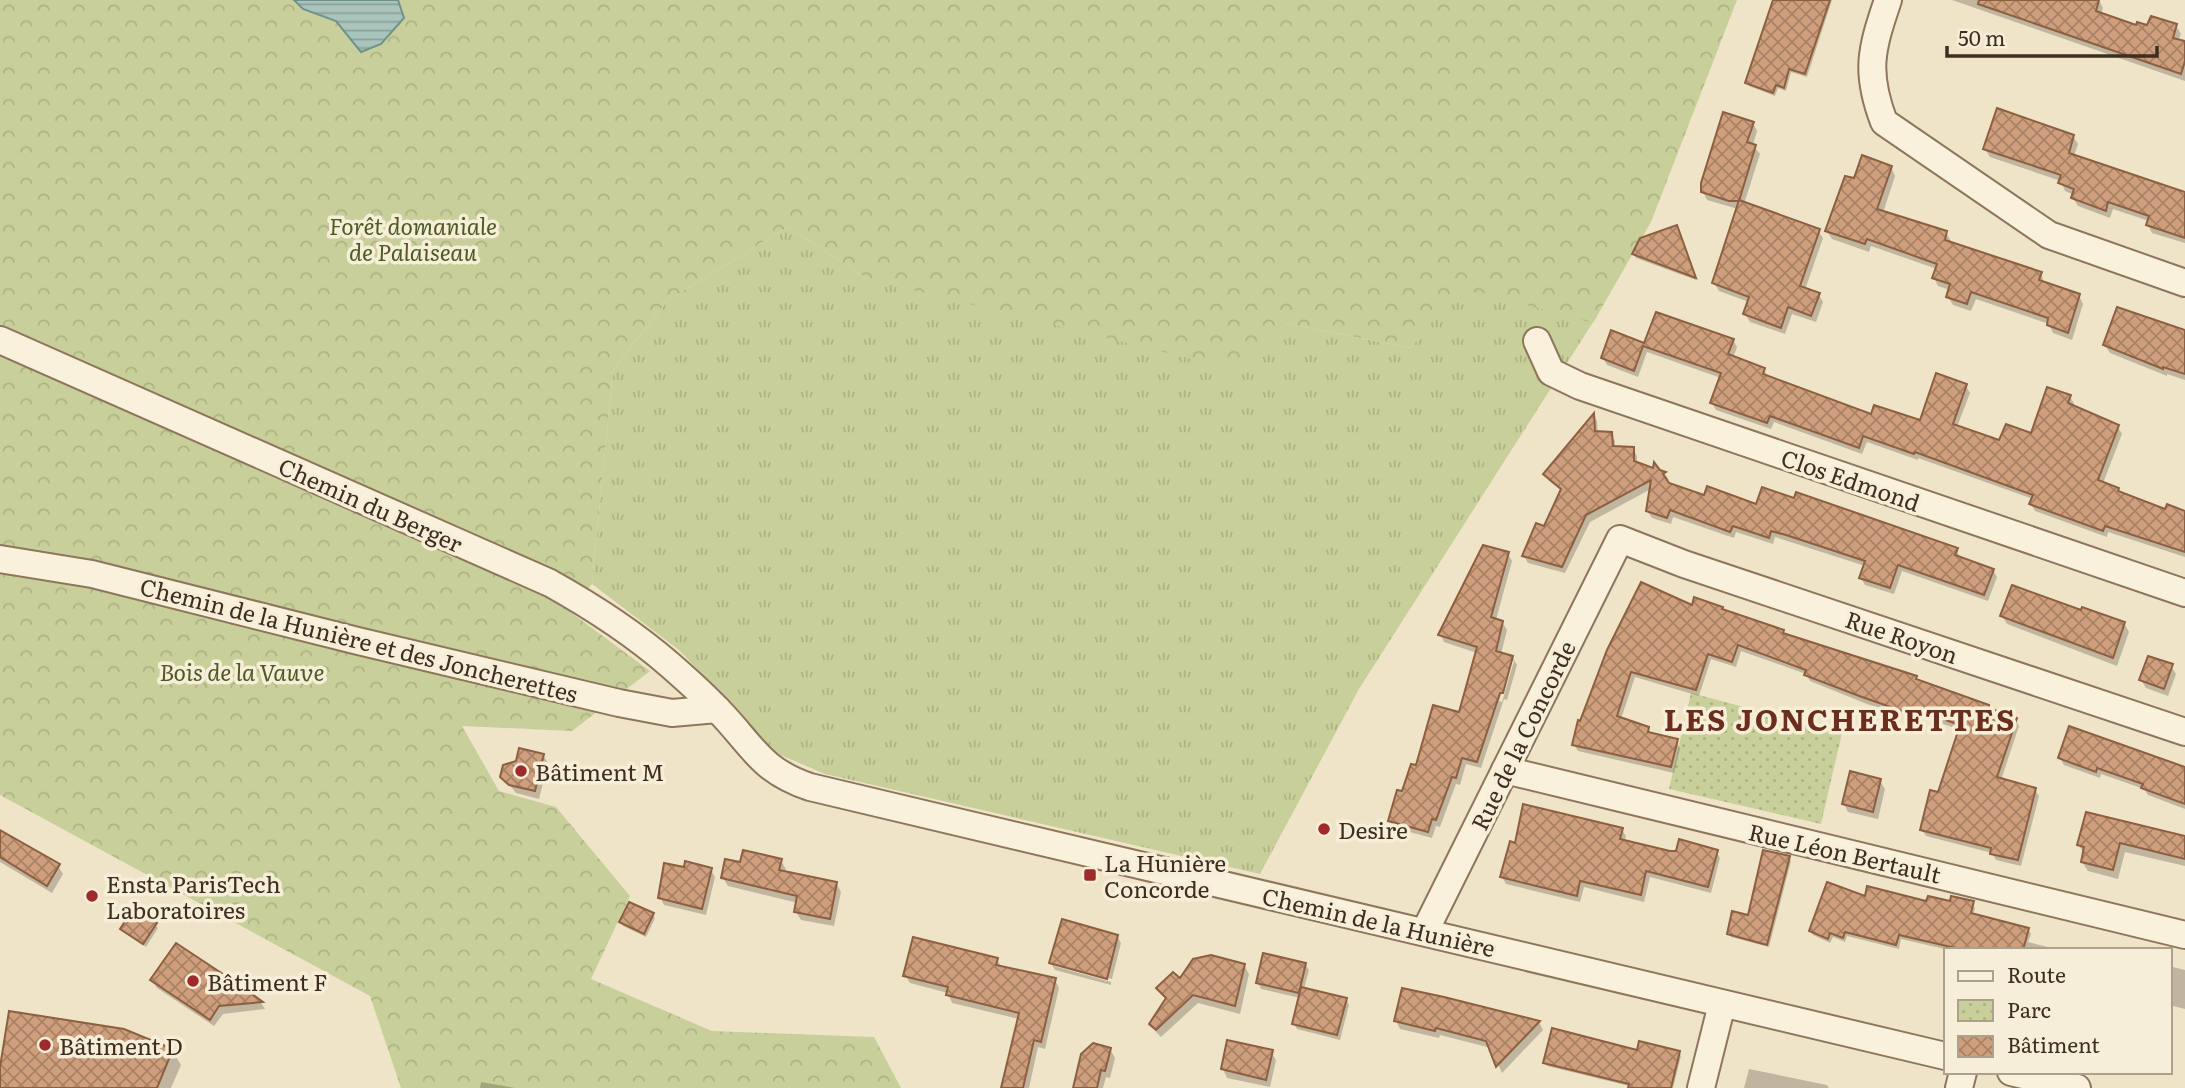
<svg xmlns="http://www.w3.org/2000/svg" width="2185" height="1088" font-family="Literata,serif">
	<defs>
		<pattern id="grass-tufts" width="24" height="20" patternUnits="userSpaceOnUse" patternTransform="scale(1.75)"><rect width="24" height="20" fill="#c9cf9b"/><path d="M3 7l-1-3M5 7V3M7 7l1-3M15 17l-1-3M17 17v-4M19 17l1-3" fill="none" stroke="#aeb285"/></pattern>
		<pattern id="forest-crowns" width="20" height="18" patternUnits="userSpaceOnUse" patternTransform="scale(1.75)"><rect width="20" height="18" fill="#c9cf9b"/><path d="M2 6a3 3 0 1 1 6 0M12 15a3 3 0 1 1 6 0" fill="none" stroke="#aeb285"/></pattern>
		<pattern id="park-dots" width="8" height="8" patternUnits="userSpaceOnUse" patternTransform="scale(1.75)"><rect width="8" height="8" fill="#c9cf9b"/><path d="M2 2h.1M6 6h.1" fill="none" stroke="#aeb285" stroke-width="1.8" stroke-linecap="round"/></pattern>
		<pattern id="water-rules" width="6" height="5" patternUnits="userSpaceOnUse" patternTransform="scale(1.75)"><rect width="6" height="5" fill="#a9c4bc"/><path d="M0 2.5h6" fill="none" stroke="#8ba098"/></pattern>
		<pattern id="building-cross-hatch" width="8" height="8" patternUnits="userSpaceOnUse" patternTransform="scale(1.75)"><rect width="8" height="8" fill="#cf9f7d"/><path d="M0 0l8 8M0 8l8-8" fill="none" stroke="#a98266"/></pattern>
	</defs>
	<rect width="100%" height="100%" fill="#f0e4c8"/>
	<polygon fill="url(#grass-tufts)" points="788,227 868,279 1284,323 1411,348 1459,286 1597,316 1359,689 1260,874 825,774 776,753 679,650 592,584 613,370 668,300"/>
	<polygon fill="url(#forest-crowns)" points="0,0 1737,0 1651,222 1593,323 1460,287 1411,348 1284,323 1241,371 868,279 788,227 668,300 613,370 592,584 569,611 650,671 572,731 462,726 499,791 556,807 630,896 591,979 712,1031 874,1037 901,1088 401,1088 370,996 0,795"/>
	<polygon fill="url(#park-dots)" points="1691,693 1842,733 1821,824 1669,789"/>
	<polygon fill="url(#water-rules)" stroke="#6f938a" stroke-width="2" points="294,0 398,0 404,18 381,44 361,52 336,21 303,9"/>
	<g fill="#0003" fill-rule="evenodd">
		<polygon points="1775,0 1832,0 1807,77 1791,72 1786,91 1778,88 1775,96 1749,86 1747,83"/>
		<polygon points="1952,0 2099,0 2103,8 2101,14 2138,27 2176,26 2181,34 2179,39 2185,42 2185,81"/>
		<polygon points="1753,123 1757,131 1753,145 1760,154 1744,204 1818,231 1823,238 1805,290 1819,295 1823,302 1816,322 1792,314 1785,334 1750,322 1745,314 1749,302 1719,291 1714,283 1738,209 1707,200 1703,192"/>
		<polygon points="2073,136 2078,144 2074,156 2185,194 2185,243 2152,233 2148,225 2149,221 2113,209 2110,218 2078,206 2073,198 2074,195 2065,191 2061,181 1990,157 1985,149"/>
		<polygon points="1891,167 1895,176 1883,213 1946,233 1951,241 1950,244 2041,274 2045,284 2079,296 2083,304 2072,340 2053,333 2049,324 1976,299 1971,311 1953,305 1948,297 1950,290 1938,286 1934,278 1937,269 1871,246 1869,252 1832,239 1827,231 1855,180"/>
		<polygon points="1679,231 1696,280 1636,258 1634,254"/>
		<polygon points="2185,331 2185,380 2167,374 2167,376 2110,353 2105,345"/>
		<polygon points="1733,340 1737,347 1733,358 1764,370 1769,378 1872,416 1921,423 1966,386 1970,393 1957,427 2000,443 2033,435 2069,396 2074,403 2072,407 2118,427 2122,434 2103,483 2118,489 2121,494 2166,512 2185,513 2185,557 2108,532 2107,537 2035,511 2031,504 2033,499 1918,458 1918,460 1867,442 1862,454 1774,422 1771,429 1716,410 1712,403 1721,378 1647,352 1638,377 1607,365 1603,358 1645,345"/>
		<polygon points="1594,416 1597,421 1598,433 1611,434 1615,441 1615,448 1633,449 1637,456 1637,464 1665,474 1669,480 1666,481 1668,485 1705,498 1757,506 1957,550 1960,559 1993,570 1997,577 1988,601 1902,571 1894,594 1865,585 1861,578 1865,566 1775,537 1773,544 1736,532 1734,538 1673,517 1671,524 1652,518 1647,511 1651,489 1590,522 1565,573 1528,563 1524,556 1544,528 1562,491 1549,481 1545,474"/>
		<path d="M1508,554L1512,561L1496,620L1502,622L1507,630L1501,654L1512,657L1517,665L1507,700L1504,699L1481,768L1466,764L1460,785L1456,784L1440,827L1436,826L1432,838L1395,828L1390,821L1417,767L1460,714L1477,653L1444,642L1440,634ZM1510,661H1514L1502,702L1499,701Z"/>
		<polygon points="1693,607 1723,611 1783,632 1785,635 1916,678 1918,682 1988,707 1991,711 2015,719 2019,726 2001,780 2035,790 2039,796 2021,866 1996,860 1992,853 1926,836 1922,830 1939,794 1960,730 1910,712 1909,717 1867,704 1810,681 1806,674 1741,651 1736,667 1711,659 1699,696 1635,677 1621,719 1648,728 1651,735 1676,741 1680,748 1674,773 1578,751 1574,745 1579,722"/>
		<polygon points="2002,616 2124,623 2129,632 2117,666 2007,624"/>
		<polygon points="2171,666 2176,674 2168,696 2146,688 2141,680"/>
		<polygon points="543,755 548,763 539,799 516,793 502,776"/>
		<polygon points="2060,758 2185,768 2185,809 2148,795 2144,789 2101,774 2100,778 2064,765"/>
		<polygon points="1880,781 1885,789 1878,819 1848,812 1844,804"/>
		<polygon points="1621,829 1626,836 1624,842 1669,852 1716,851 1720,858 1711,893 1650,877 1644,902 1584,887 1580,902 1506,884 1502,877 1516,845"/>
		<polygon points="0,832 58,866 63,874 52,893 0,862"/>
		<polygon points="2185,838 2185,866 2125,852 2118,879 2088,871 2082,862 2084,854 2079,845"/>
		<polygon points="1789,858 1791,861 1769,947 1731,937 1729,934 1750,917"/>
		<polygon points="781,861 786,869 785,873 836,883 841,892 834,926 801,920 796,912 798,903 728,886 723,878"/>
		<polygon points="685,869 711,870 715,877 706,915 664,905 660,897"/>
		<polygon points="1866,898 1928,904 1972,903 1975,908 1973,915 2028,929 2031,934 2028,942 2059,950 1949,950 1901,939 1899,949 1847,936 1845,942 1833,937 1830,943 1813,935 1810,931"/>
		<polygon points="630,904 653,915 655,918 646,937 623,926 621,922"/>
		<polygon points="155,925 158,928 146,947 122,929"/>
		<polygon points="1117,936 1121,943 1112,979 1054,963 1054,966 1111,982 1111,985 1055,970 1051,963"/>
		<polygon points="176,945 261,1003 265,1009 223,1014 214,1026 157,988 153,981"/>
		<polygon points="997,959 1002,968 1055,980 1059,988 1045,1049 1038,1047 1029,1088 1004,1088 1019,1019 952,1003 948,993 910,983 905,975"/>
		<polygon points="1305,964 1309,970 1304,989 1346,999 1349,1005 1340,1040 1297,1029 1294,1024 1300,998 1261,989 1258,983"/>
		<polygon points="1244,965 1249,974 1240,1014 1198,1003 1161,1037 1156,1032 1151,1024 1167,1000 1158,988"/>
		<polygon points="2169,966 2185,970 2185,1009 2169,1005"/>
		<polygon points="1396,1021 1539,1022 1543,1030 1502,1073 1491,1048 1440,1035 1439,1038 1400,1029"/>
		<polygon points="1110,1049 1115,1058 1110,1078 1106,1077 1103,1088 1075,1088"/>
		<polygon points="172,1050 181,1065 171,1088 0,1088 0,1075"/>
		<polygon points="1271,1052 1276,1060 1270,1087 1227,1078 1223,1069"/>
		<polygon points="1638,1052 1679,1052 1681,1056 1673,1088 1628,1088 1629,1086 1547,1066 1545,1062"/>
		<polygon points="1749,1069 1827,1085 1829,1088 1744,1088"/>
		<polygon points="481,1082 515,1088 480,1088"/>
	</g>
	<g fill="url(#building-cross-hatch)" stroke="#8d5f41" stroke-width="2">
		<polygon points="1773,0 1830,0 1805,74 1789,69 1784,88 1776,85 1773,93 1745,83"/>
		<polygon points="1979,0 2099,0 2096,11 2136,25 2137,22 2147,25 2151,16 2177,24 2173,38 2185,41 2185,61 2181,74 1978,4"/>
		<polygon points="1997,108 2074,135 2069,153 2185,192 2185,238 2146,225 2149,216 2108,202 2106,211 2071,198 2074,189 2058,183 2061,175 1983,149"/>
		<polygon points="1723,112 1754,122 1747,142 1756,145 1739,201 1729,201 1701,192 1701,183"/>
		<polygon points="1862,155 1892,166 1877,209 1947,231 1945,240 2042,272 2039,280 2080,294 2068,333 2047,325 2048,318 1971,292 1967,304 1946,297 1950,284 1932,278 1937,264 1867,239 1865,244 1825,231 1845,176 1854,178"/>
		<polygon points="1739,200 1820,229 1800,286 1820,293 1811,316 1788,307 1781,328 1743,314 1749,297 1712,283"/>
		<polygon points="1677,225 1696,278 1632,254 1640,238"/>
		<polygon points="2117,307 2185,330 2185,374 2163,367 2163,369 2103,345"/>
		<polygon points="1656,312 1734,339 1728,354 1765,368 1763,374 1871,414 1874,405 1920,420 1936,373 1967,384 1953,424 1999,440 2006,424 2031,433 2047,387 2071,395 2068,403 2119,425 2098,480 2119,488 2118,491 2165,509 2167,504 2185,511 2185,552 2105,526 2103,531 2029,504 2033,495 1915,452 1914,454 1863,436 1859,448 1770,416 1767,423 1710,403 1721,373 1643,346 1634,371 1601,358 1611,330 1644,343"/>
		<polygon points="1594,413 1595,431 1612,432 1613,446 1634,447 1634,461 1653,468 1654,462 1660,470 1666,472 1663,474 1669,483 1704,495 1707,486 1756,504 1762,487 1794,498 1796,492 1958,548 1955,555 1994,569 1984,595 1898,565 1890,588 1859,578 1865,561 1786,535 1771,531 1769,538 1733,526 1730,532 1670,510 1667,518 1646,511 1651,480 1586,515 1562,567 1522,556 1536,523 1544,526 1561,489 1543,474"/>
		<polygon points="1483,545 1509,552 1491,617 1503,621 1496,651 1513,656 1503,693 1500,693 1477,762 1462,758 1456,778 1452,777 1436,820 1432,819 1428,832 1388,821 1397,790 1402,791 1411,764 1416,765 1433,705 1459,712 1477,647 1438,635"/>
		<polygon points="1641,582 1692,605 1694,597 1723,607 1722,609 1784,630 1783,633 1917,676 1916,679 1989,705 1989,708 2017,718 1997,777 2036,788 2018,860 1990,854 1991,848 1920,830 1930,790 1938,792 1960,725 1907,707 1905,712 1862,697 1804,675 1806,670 1738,645 1732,662 1708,654 1696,690 1631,672 1617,716 1649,727 1648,732 1678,739 1671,767 1572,745 1578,720 1580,721 1607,650"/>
		<polygon points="2012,585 2081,610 2082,607 2125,622 2113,658 2000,616"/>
		<polygon points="2148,656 2173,664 2164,689 2139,680"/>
		<polygon points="2069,726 2185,767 2185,804 2141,788 2143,784 2097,768 2096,772 2058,758"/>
		<polygon points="519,748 544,754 535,791 509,785 500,777 503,765 516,761"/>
		<polygon points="1850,771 1881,779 1873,812 1842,804"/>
		<polygon points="1523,804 1623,828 1620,839 1670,851 1676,851 1679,839 1718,850 1708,887 1646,871 1641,895 1580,881 1577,896 1500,877 1510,841 1515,843"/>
		<polygon points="2086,812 2185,836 2185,859 2120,843 2113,870 2081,862 2084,847 2077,845"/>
		<polygon points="0,830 60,864 47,886 0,857"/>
		<polygon points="743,850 782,859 779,870 837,882 830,919 794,912 797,896 721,878 725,859 740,862"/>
		<polygon points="1763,850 1790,856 1767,945 1727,934 1732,911 1748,915"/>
		<polygon points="685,861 712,868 702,909 658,898 664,863 684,867"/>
		<polygon points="1827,882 1865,896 1867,886 1926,901 1928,896 1950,901 1951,896 1974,901 1971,913 2029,928 2023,950 1964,950 1899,935 1896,945 1845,932 1843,938 1830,933 1828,939 1809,931"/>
		<polygon points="629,902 654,913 644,934 619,922"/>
		<polygon points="134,908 157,923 143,944 120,929"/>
		<polygon points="1062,919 1118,935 1107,979 1049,963"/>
		<polygon points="913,937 998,958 996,965 1056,978 1041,1042 1034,1040 1023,1088 1001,1088 1019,1013 946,995 948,987 903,976"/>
		<polygon points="176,943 235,982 263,1002 219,1006 210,1020 150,980"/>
		<polygon points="1263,953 1306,963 1299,993 1256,983"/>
		<polygon points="1211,955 1245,964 1235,1006 1193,995 1156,1030 1149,1024 1166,998 1156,988 1173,972 1180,978 1193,959"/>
		<polygon points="1301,987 1347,998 1337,1035 1292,1024"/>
		<polygon points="1402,988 1444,997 1540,1021 1496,1067 1486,1041 1436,1028 1435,1031 1394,1021"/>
		<polygon points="9,1011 124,1029 173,1049 157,1088 0,1088 0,1067"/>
		<polygon points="1552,1028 1637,1050 1639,1041 1680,1051 1671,1088 1628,1088 1629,1084 1543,1063"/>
		<polygon points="1227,1040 1273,1050 1266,1080 1221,1069"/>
		<polygon points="1093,1043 1111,1048 1105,1071 1101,1070 1097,1088 1073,1088 1081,1054"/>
	</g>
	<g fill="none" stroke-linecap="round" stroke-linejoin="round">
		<g stroke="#8d765c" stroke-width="30">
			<g id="minor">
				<path d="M1888,0C1871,50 1865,72 1884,122L2049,235L2185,283"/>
				<path d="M0,340L550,583C593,607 632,632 670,665C686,679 702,693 717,709C752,744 759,770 810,787L1945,1056"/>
				<polyline points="1537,341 1551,372 1580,386 2185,593"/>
				<polyline points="0,559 92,574 358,641 619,703 672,713 717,709"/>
				<polyline points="1505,770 2185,935"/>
				<polyline points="1425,931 1620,539 1684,564 2185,732"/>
				<polyline points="2011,1072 2077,1088"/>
				<polyline points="1701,1088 1722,1004"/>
				<polyline points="1959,1088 1963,1072"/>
			</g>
		</g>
		<use href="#minor" stroke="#faf1dc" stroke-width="26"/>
	</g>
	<g fill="#9e2a2b" stroke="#f7eed8" stroke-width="2.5">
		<circle cx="521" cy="771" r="7"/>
		<circle cx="1324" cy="829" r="7"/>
		<rect x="1083" y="868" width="14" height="14" rx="3.5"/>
		<circle cx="92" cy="896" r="7"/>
		<circle cx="193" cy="981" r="7"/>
		<circle cx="45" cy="1045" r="7"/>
	</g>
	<g text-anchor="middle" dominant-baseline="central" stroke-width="7" stroke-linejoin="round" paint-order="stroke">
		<g font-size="23" font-style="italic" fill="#4d5a26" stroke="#f7eed8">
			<text x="413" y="225">Forêt domaniale<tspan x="413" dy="26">de Palaiseau</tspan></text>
			<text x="242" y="671">Bois de la Vauve</text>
		</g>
		<g font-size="23" fill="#3d2e20" stroke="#f7eed8">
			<text transform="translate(1851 479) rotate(19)">Clos Edmond</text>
			<text transform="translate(371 504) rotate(24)">Chemin du Berger</text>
			<text transform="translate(1902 636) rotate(19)">Rue Royon</text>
			<text transform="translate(359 639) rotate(14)">Chemin de la Hunière et des Joncherettes</text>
			<text transform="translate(1522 735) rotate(-64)">Rue de la Concorde</text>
			<text transform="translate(1845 852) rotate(13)">Rue Léon Bertault</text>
			<text transform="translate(1379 921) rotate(13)">Chemin de la Hunière</text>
		</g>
		<g font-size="23" fill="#3d2e20" stroke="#f7eed8" text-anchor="start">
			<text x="535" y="771">Bâtiment M</text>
			<text x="1338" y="829">Desire</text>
			<text x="1104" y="862">La Hunière<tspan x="1104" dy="26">Concorde</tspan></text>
			<text x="106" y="883">Ensta ParisTech<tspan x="106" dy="26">Laboratoires</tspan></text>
			<text x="207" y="981">Bâtiment F</text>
			<text x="59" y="1045">Bâtiment D</text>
		</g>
		<g font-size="30" font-weight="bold" letter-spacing="2" fill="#6b2e1e" stroke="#f7eed8">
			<text x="1840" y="718">LES JONCHERETTES</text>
		</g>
	</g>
	<rect x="1944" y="948" width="228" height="126" fill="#f7eed8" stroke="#ada18e" stroke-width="2"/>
	<rect x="1958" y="971" width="35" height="10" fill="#faf1dc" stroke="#ada18e" stroke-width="2"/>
	<text x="2007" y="983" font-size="21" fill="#3d2e20">Route</text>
	<rect x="1958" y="1000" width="35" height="21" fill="url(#park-dots)" stroke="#ada18e" stroke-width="2"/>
	<text x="2007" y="1018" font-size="21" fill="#3d2e20">Parc</text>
	<rect x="1958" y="1036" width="35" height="21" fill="url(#building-cross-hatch)" stroke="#ada18e" stroke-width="2"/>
	<text x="2007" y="1053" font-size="21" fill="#3d2e20">Bâtiment</text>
	<path d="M1947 46v10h210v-10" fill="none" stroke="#3d2e20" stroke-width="3.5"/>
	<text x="1958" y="46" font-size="21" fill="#3d2e20" stroke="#f7eed8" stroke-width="5" paint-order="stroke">50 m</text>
</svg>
